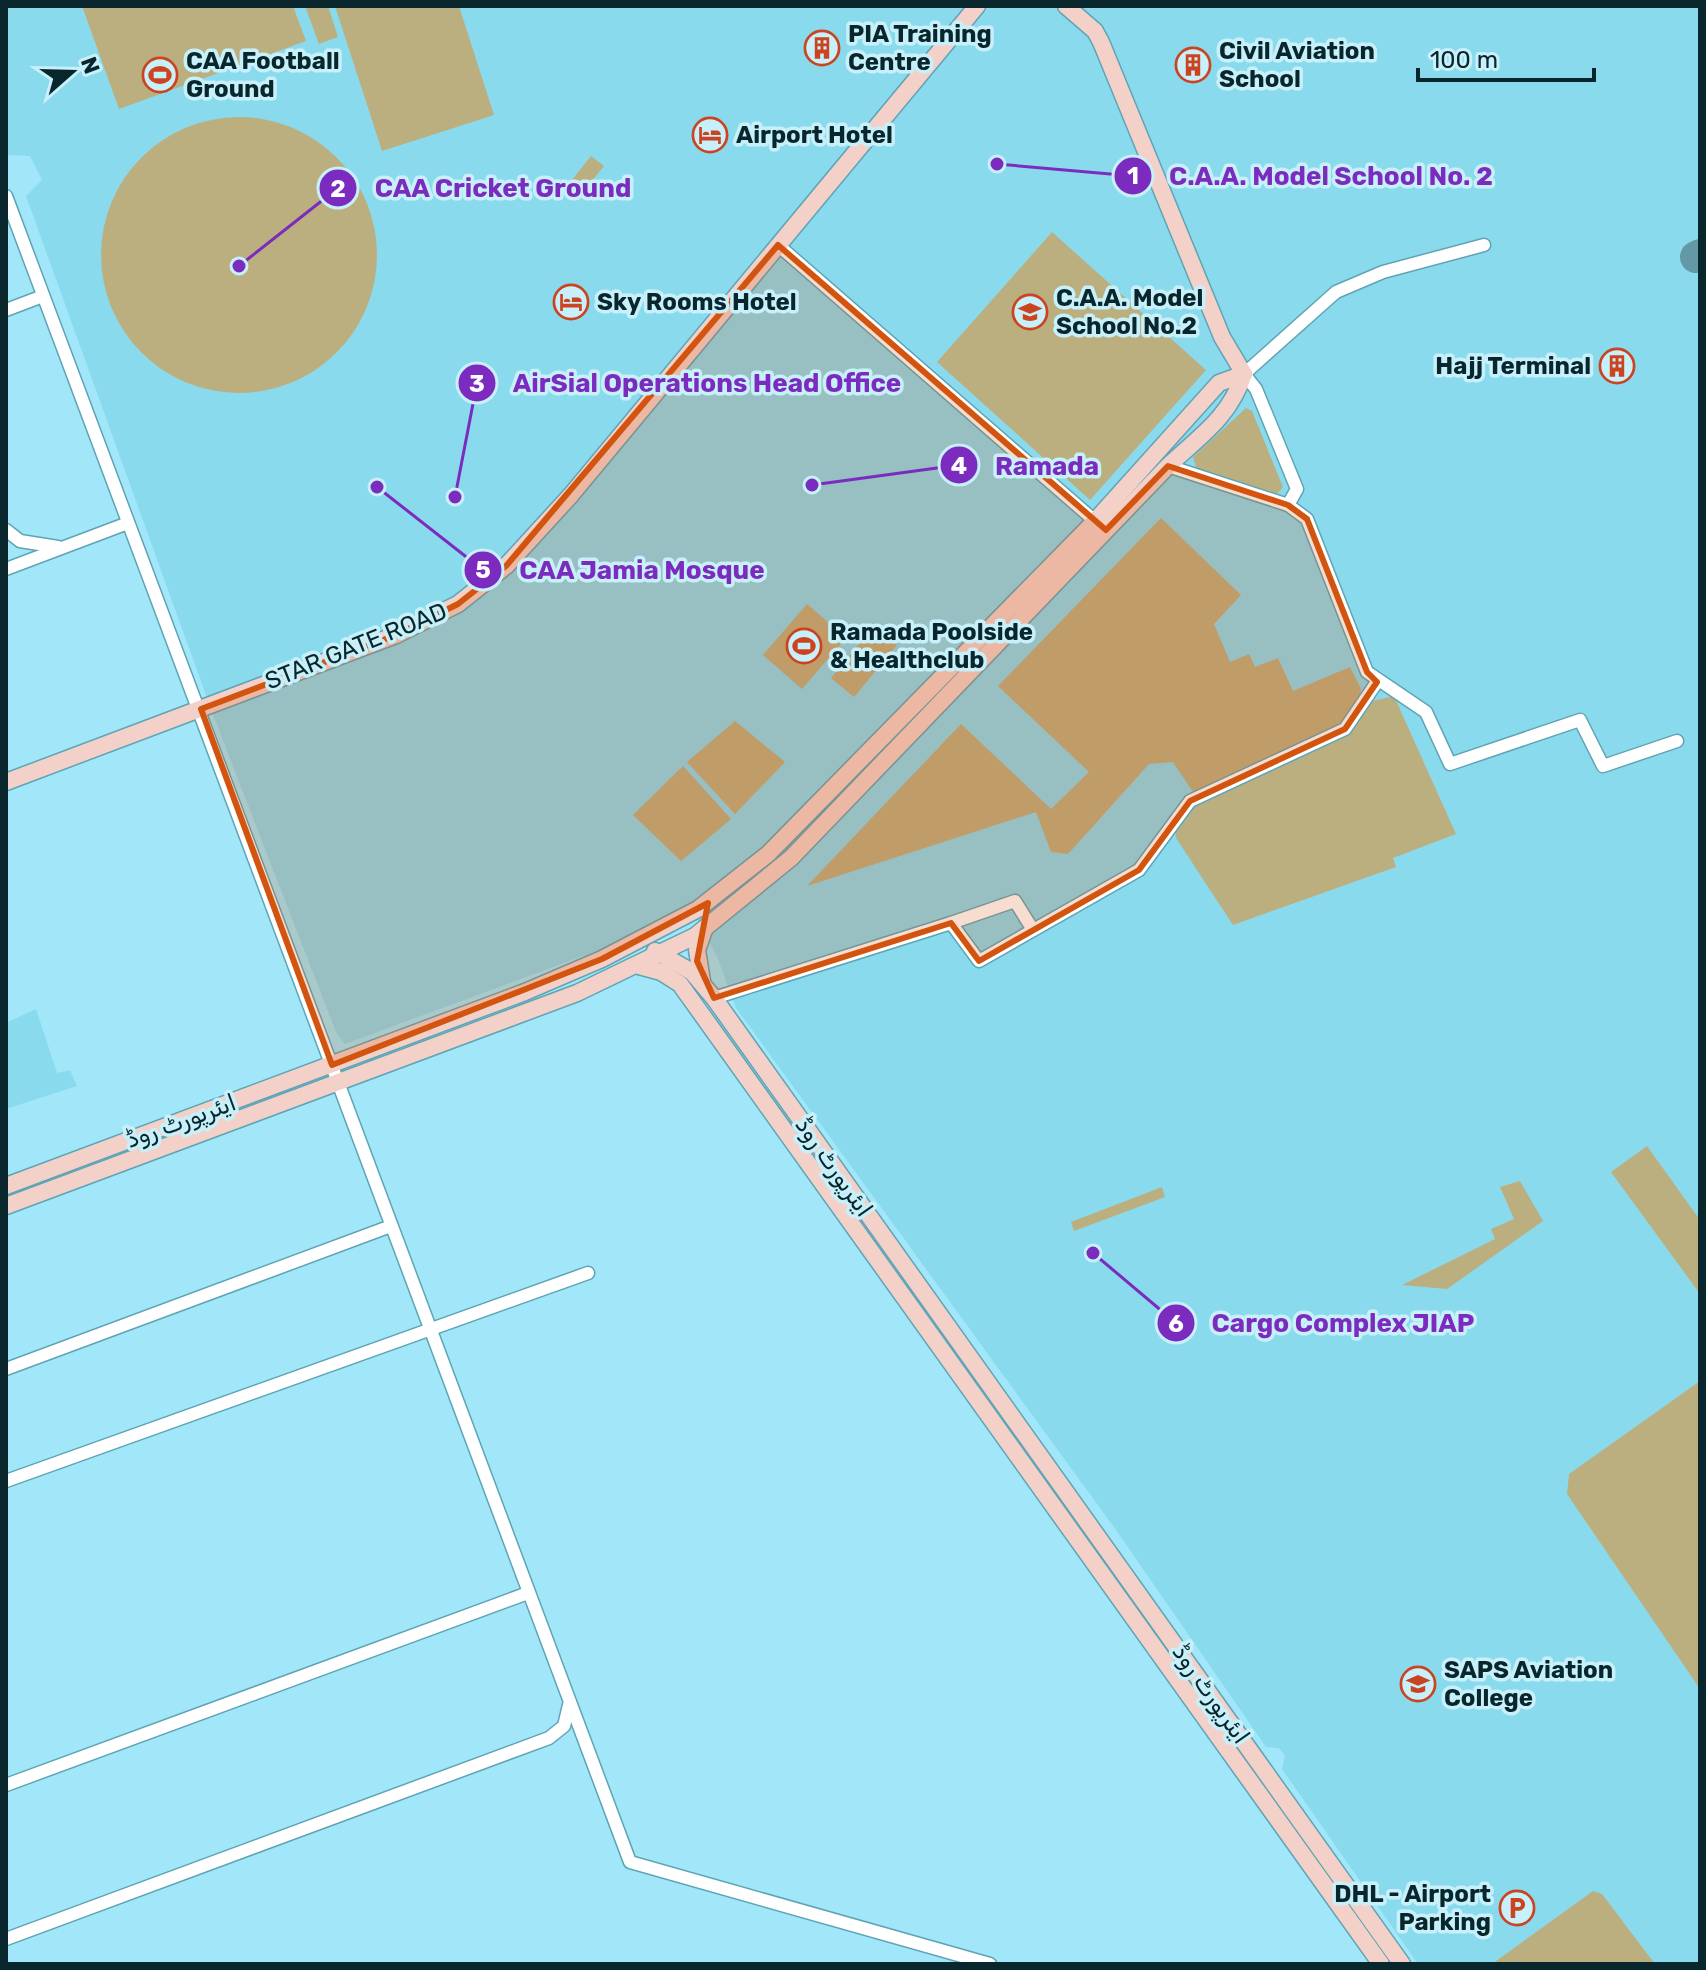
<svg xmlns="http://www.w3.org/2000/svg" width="1706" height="1970" font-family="Rubik,Vazirmatn,sans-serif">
	<rect width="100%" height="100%" fill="#a1e7f9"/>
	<g fill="#8adaee">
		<polygon points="6,6 1700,6 1700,1964 1418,1964 1282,1769 1285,1756 1279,1748 1266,1747 1116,1530 736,1008 718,959 689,903 607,947 345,1044 336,1032 212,712 26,196 42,180 30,156 6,155"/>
		<polygon points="36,1009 57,1073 70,1070 77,1086 6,1109 6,1023"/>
	</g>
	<g fill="#bcaf7f">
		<polygon points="82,6 293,6 306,41 119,109"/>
		<polygon points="305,6 328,6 338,37 319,44"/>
		<polygon points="335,6 459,6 494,115 382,151"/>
		<circle cx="239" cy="255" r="138"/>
		<polygon points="591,156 604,166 584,191 571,181"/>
		<polygon points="1052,232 1206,370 1090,500 937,362"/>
		<polygon points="1246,408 1252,411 1283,487 1277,494 1198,474 1193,457"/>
		<polygon points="1161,518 1241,595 1214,624 1230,662 1249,654 1255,667 1278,658 1293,691 1350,667 1361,689 1358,705 1342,727 1256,768 1193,792 1173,762 1149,764 1068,854 1051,852 1036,812 807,886 961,724 1051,809 1089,772 998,686"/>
		<polygon points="807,604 846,638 802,689 763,655"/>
		<polygon points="874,626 897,645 854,697 831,678"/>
		<path d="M1394,696L1456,834L1393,858L1396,867L1233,925L1176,838C1173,818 1195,805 1209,795L1348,733L1368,702Z"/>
		<polygon points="735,721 785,762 735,814 687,762"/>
		<polygon points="683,766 731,819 681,861 633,815"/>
		<polygon points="1647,1146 1700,1220 1700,1294 1611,1172"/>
		<polygon points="1520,1181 1543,1221 1447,1289 1402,1285 1495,1239 1491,1229 1514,1219 1500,1187"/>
		<polygon points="1162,1187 1165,1197 1074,1231 1071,1222"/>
		<polygon points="1700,1381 1700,1689 1567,1494 1569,1474"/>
		<polygon points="1593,1891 1602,1894 1655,1964 1492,1964"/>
	</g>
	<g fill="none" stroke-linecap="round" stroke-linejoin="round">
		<polyline stroke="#6398a6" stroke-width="32" points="1696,257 1700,255"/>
		<g stroke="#5fa4b5" stroke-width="15">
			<g id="street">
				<polyline points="6,196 630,1862 990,1964"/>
				<polyline points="778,245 1095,521"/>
				<polyline points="6,310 43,296"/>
				<polyline points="1168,466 1288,505 1307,519 1367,672 1426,712 1450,764 1580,720 1603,766 1677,741"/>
				<polyline points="1288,505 1297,489 1256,389 1244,374 1336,292 1383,272 1484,245"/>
				<polyline points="6,530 20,541 58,547"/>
				<polyline points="6,569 128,523"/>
				<polyline points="951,923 1015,901 1033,930"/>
				<polyline points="714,998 951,923 979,961 1139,870 1190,801 1345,729 1377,682"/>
				<polyline points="6,1369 391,1226"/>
				<polyline points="6,1481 588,1273"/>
				<polyline points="6,1785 528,1593"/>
				<polyline points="6,1939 549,1738 564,1726 569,1705"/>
			</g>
		</g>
		<g stroke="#5fa4b5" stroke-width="19">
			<g id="secondary">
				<polyline points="6,782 396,635 458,604 506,566 571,495 977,6"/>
				<polyline points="655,951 692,972 714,998 1402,1964"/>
				<polyline points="639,966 661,972 680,984 1381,1964"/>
				<polyline points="702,981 697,950 704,930"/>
				<polyline points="6,1186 525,992 602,959 698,909 768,854 1095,521 1219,383 1244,374"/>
				<path d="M6,1206L577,993L695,936L791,858L1168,466C1200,436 1229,418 1244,374L1222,337L1101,42L1095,31L1066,6"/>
			</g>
		</g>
		<use href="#street" stroke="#fff" stroke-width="12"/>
		<use href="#secondary" stroke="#f4d1c8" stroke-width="16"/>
	</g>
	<path fill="#d2540f" fill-opacity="0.2" stroke="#d2540f" stroke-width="6" stroke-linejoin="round" d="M778,245L1106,530L1168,466L1288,505L1307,519L1367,672L1377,682L1345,729L1190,801L1139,870L979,961L951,923L714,998L697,961L708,903L602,959L332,1065L201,709L396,635L458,604L506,566Z"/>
	<defs>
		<g id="building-ring" transform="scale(1.8)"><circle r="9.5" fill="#c7f0fa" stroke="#cc431f" stroke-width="1.5"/><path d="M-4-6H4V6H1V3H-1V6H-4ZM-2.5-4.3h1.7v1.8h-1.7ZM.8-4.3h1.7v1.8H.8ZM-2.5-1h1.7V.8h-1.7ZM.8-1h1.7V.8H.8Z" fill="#cc431f"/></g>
		<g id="stadium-ring" transform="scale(1.8)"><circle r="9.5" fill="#c7f0fa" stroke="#cc431f" stroke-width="1.5"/><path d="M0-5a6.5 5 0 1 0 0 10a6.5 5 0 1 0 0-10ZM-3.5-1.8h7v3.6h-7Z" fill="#cc431f"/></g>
		<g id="hotel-ring" transform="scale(1.8)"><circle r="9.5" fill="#c7f0fa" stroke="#cc431f" stroke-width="1.5"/><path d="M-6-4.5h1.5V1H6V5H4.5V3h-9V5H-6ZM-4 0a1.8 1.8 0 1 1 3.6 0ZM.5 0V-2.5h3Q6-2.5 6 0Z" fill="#cc431f"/></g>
		<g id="school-ring" transform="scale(1.8)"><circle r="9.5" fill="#c7f0fa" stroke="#cc431f" stroke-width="1.5"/><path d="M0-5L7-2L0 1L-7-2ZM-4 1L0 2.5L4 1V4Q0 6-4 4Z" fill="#cc431f"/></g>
		<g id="university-ring" transform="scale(1.8)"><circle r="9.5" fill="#c7f0fa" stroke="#cc431f" stroke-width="1.5"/><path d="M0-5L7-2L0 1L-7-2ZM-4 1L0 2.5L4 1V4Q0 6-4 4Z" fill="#cc431f"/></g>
		<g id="parking-ring" transform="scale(1.8)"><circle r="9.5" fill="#c7f0fa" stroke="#cc431f" stroke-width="1.5"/><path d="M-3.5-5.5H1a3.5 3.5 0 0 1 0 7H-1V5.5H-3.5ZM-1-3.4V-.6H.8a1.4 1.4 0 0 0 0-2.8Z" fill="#cc431f"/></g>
	</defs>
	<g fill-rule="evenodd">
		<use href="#building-ring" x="822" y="48"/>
		<use href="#building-ring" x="1193" y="65"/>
		<use href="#stadium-ring" x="160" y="75"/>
		<use href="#hotel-ring" x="710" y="135"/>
		<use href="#hotel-ring" x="571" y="302"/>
		<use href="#school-ring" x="1030" y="312"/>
		<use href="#building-ring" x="1617" y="366"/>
		<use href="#stadium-ring" x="804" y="646"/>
		<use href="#university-ring" x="1418" y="1684"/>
		<use href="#parking-ring" x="1517" y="1908"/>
	</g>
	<g text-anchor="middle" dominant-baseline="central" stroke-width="7" stroke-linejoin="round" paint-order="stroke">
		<g font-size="24" font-weight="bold" fill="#08262c" stroke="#c7f0fa" text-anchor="start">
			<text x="848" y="34">PIA Training<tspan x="848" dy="28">Centre</tspan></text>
			<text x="1219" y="51">Civil Aviation<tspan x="1219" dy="28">School</tspan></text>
			<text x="186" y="61">CAA Football<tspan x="186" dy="28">Ground</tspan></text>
			<text x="736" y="135">Airport Hotel</text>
			<text x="1056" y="298">C.A.A. Model<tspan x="1056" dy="28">School No.2</tspan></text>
			<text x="597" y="302">Sky Rooms Hotel</text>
			<text x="1591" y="366" text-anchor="end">Hajj Terminal</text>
			<text x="830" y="632">Ramada Poolside<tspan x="830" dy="28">&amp; Healthclub</tspan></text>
			<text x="1444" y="1670">SAPS Aviation<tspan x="1444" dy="28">College</tspan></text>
			<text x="1491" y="1894" text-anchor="end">DHL - Airport<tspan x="1491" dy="28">Parking</tspan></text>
		</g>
		<g font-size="24" fill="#08262c" stroke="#c7f0fa">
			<text transform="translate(356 646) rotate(-22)">STAR GATE ROAD</text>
			<text transform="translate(181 1121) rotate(-20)">ایئرپورٹ روڈ</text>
			<text transform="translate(834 1167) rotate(55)">ایئرپورٹ روڈ</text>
			<text transform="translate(1211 1694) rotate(55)">ایئرپورٹ روڈ</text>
		</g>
	</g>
	<path fill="none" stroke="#7b2cbf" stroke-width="3" d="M997 164L1133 176M239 266L338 188M455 497L477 383M812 485L959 465M377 487L483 570M1093 1253L1176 1323"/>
	<g fill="#7b2cbf" stroke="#c7f0fa" stroke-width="3">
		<circle cx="997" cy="164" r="8"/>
		<circle cx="239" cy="266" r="8"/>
		<circle cx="455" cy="497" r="8"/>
		<circle cx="812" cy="485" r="8"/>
		<circle cx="377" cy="487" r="8"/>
		<circle cx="1093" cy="1253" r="8"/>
		<circle cx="1133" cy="176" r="20"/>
		<circle cx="338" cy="188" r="20"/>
		<circle cx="477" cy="383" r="20"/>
		<circle cx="959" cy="465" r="20"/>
		<circle cx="483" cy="570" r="20"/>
		<circle cx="1176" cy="1323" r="20"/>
	</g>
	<g font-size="24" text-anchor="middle" font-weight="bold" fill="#fff">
		<text x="1133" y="184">1</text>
		<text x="338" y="197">2</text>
		<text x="477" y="392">3</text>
		<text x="959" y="474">4</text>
		<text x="483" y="578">5</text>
		<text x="1176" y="1332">6</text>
	</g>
	<g font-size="26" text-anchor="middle" font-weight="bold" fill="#7b2cbf" stroke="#c7f0fa" stroke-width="7" stroke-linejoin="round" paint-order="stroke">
		<text x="1331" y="185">C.A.A. Model School No. 2</text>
		<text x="503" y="197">CAA Cricket Ground</text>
		<text x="707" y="392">AirSial Operations Head Office</text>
		<text x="1047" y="475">Ramada</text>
		<text x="642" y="579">CAA Jamia Mosque</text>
		<text x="1343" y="1332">Cargo Complex JIAP</text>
	</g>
	<rect width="1706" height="1970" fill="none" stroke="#08262c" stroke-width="16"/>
	<g transform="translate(72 72) rotate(70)" stroke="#c7f0fa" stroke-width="6" paint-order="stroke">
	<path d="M0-6L14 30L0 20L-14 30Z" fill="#08262c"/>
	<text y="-12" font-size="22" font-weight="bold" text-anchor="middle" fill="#08262c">N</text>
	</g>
	<path d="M1418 68v12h176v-12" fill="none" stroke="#08262c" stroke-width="4"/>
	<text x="1430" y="68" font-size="24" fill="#08262c" stroke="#c7f0fa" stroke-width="6" paint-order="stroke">100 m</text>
</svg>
